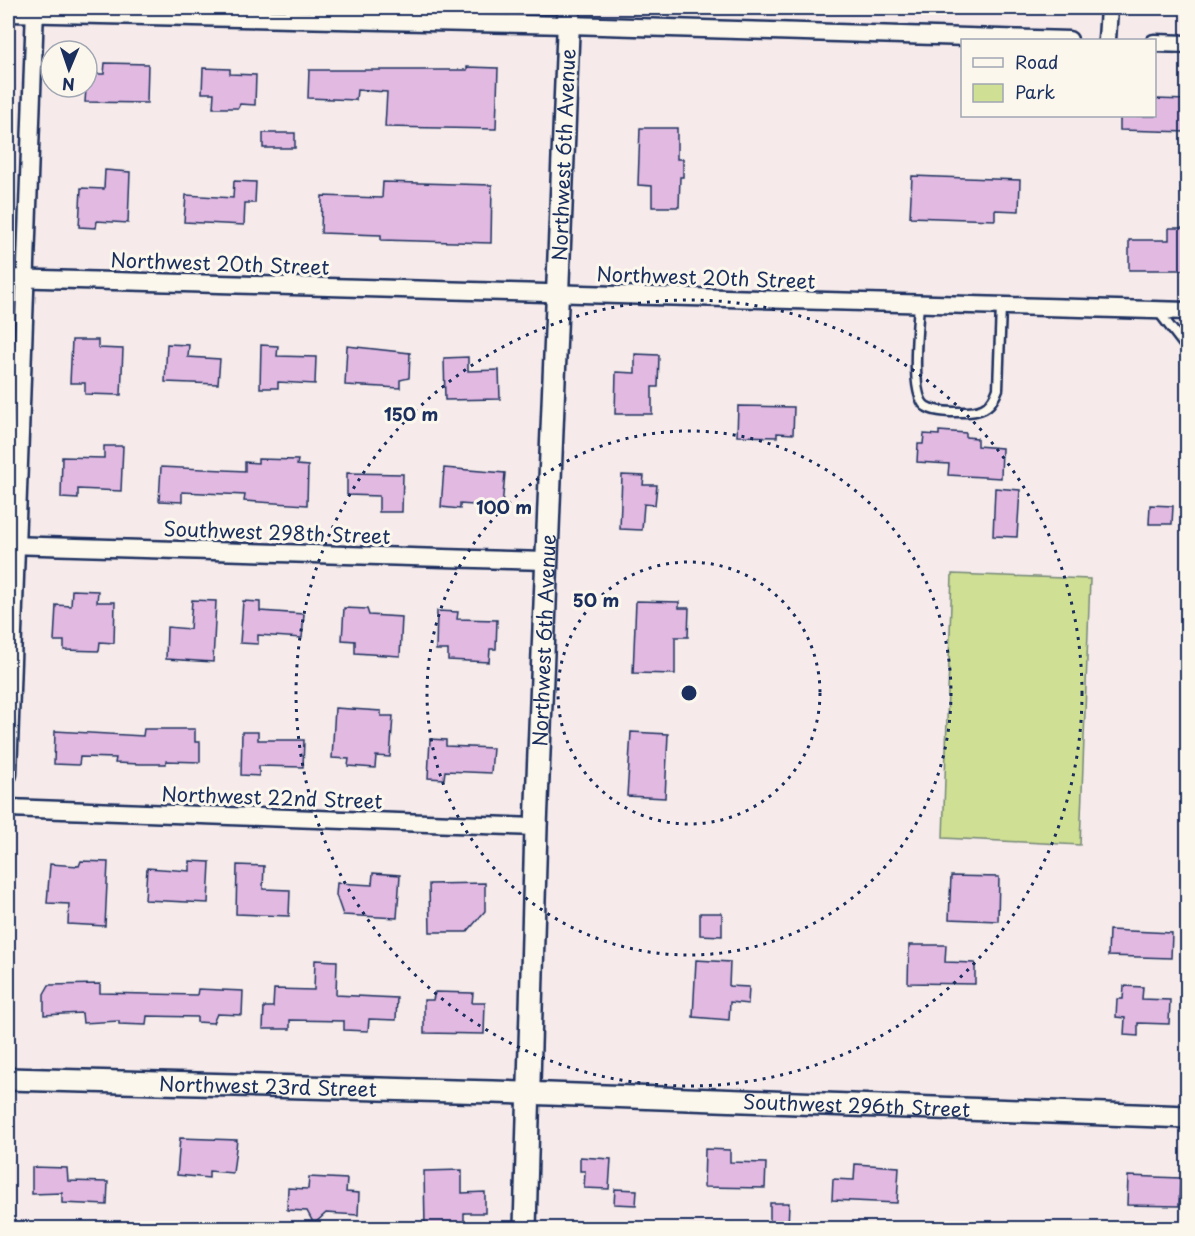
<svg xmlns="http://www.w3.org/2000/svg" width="1195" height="1236" font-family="'Playpen Sans',sans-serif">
	<rect width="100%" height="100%" fill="#f6ebea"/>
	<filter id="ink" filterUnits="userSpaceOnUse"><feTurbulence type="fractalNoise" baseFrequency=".0167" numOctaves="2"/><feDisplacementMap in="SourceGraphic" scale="12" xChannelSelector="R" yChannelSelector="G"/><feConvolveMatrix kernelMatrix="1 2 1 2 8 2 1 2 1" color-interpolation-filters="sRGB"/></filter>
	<g filter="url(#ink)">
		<polygon fill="#cfdf93" stroke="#758778" stroke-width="1.5" points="952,574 1090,579 1080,845 943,838"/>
		<g fill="#e1b9e1" stroke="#1b2f5e" stroke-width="1.5">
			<polygon points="105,63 148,64 147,103 85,102 87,74 104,74"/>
			<polygon points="467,67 498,68 496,129 385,127 387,92 357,90 356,100 308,98 309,70 467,70"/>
			<polygon points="203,68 230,69 230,74 256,75 255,105 240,104 238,108 213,108 214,93 202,93"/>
			<polygon points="1155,99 1188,100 1188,132 1120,130 1120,116 1155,116"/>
			<polygon points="640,128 677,128 677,159 683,159 683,177 680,177 679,207 652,207 652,186 638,185"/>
			<rect x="263" y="133" width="32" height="15"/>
			<polygon points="105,170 130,172 128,223 97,221 96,228 79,227 81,188 104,189"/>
			<polygon points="912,176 1020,180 1019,211 995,210 995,220 910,217"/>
			<polygon points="234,181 256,182 255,203 245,203 244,225 184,222 186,195 233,198"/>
			<polygon points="383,182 492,185 491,243 381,240 381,235 321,233 322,196 382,198"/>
			<polygon points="1169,228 1187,228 1187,270 1129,270 1129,240 1169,240"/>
			<polygon points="72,340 98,340 98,348 123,349 121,395 85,394 85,383 70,383"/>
			<polygon points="167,344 189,345 188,357 220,359 218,384 165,382"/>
			<polygon points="261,345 278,346 277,356 316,357 315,384 278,382 278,388 260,388"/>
			<polygon points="347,346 410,353 409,378 400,380 400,388 345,385"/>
			<polygon points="635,354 659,355 658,387 652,387 652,414 615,414 616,372 635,373"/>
			<polygon points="468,357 468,371 499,370 500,399 445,400 444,358"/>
			<polygon points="738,406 794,407 793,434 777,433 777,437 737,436"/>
			<polygon points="939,431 966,433 966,437 977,438 977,446 1002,448 1001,478 948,475 949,464 917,462 918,444 923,444 924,434 939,435"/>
			<polygon points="104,446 123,446 121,491 78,489 78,499 61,498 62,457 104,458"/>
			<polygon points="258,459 298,460 297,465 308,466 307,505 244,501 245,495 182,492 182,502 159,501 161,467 245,471 245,462 258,463"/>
			<polygon points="444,468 505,473 502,507 460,504 460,509 441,507"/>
			<polygon points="347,473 403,474 402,512 379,512 379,496 347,495"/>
			<polygon points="622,475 644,476 643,485 657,485 655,505 644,504 642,530 620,529"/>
			<polygon points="995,488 1020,490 1017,537 993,536"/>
			<polygon points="1150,505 1173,506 1172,524 1149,524"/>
			<polygon points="72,590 98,591 97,602 115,602 114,643 100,642 99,651 64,650 64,641 54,641 56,605 71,606"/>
			<polygon points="192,600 216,601 213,662 166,659 167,627 190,629"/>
			<polygon points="243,601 260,602 260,611 304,614 302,638 258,635 258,644 240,643"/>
			<polygon points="636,601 679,602 679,608 689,608 688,637 675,637 675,674 633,673"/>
			<polygon points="344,608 367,609 369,615 402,617 400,656 355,653 355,641 342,640"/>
			<polygon points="437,611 458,612 457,619 497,620 496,649 490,649 489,662 448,660 448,650 436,650"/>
			<polygon points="335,708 381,711 381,716 393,716 390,757 376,756 375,768 348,766 349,759 332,758"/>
			<polygon points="144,729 195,729 195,742 200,742 200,762 166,761 166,764 141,764 115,763 116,758 80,757 79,765 54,764 55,731 143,736"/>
			<polygon points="242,732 258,732 258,740 304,740 303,767 259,766 259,776 241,775"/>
			<polygon points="631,732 668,734 665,798 627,796"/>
			<polygon points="430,739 446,740 446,746 493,748 491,773 445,771 444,779 428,778"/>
			<polygon points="81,861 108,862 105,926 68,924 69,904 47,903 50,864 79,866"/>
			<polygon points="190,861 210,862 208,903 145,900 147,868 190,871"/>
			<polygon points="237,865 264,866 263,889 290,890 289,916 236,914"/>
			<polygon points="373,873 400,875 397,918 343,915 336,895 337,883 372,885"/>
			<polygon points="951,876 999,877 998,921 949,919"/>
			<polygon points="485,883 485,911 467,932 430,932 429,884"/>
			<polygon points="700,913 722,913 722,936 700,935"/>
			<polygon points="1109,930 1172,933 1171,958 1108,956"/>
			<polygon points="909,945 946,945 945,962 975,963 975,984 908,983"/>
			<polygon points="315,960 337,961 336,995 397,998 396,1020 369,1019 368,1031 344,1030 344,1021 290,1020 290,1029 263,1029 264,1007 273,1007 274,989 314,990"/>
			<polygon points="696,960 730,962 729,986 749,987 748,1004 730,1002 729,1020 693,1017"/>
			<polygon points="100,984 100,993 197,995 198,989 243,991 242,1015 217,1014 213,1023 197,1022 197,1017 147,1016 146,1025 119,1024 119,1021 83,1023 82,1013 44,1015 44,994 49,985"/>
			<polygon points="1124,986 1143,987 1142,999 1170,1000 1169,1024 1138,1023 1138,1036 1124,1035 1125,1018 1116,1017 1117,999 1123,999"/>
			<polygon points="435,992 473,993 472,1003 485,1003 484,1034 424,1033 424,1000 433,1000"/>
			<polygon points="180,1138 237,1140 233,1173 209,1171 209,1178 177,1175"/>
			<polygon points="705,1149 730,1150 730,1162 766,1163 765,1188 704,1187"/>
			<polygon points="580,1157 611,1159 609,1189 584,1188 585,1171 580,1171"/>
			<polygon points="855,1164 899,1167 897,1203 832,1200 833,1179 854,1180"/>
			<polygon points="32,1167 67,1168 68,1181 108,1182 107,1205 62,1203 62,1193 32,1194"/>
			<polygon points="462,1170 462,1193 485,1192 485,1213 464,1213 464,1228 425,1228 424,1171"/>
			<polygon points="1128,1176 1180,1178 1179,1206 1127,1205"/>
			<polygon points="309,1177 347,1179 346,1192 359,1193 358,1215 326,1213 314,1224 307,1211 287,1210 288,1188 308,1189"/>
			<polygon points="615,1189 637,1190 636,1205 614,1204"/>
			<polygon points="770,1203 789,1203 788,1228 770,1228"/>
		</g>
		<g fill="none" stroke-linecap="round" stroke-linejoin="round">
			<g stroke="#1b2f5e" stroke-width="13">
				<g id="service">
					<path d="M919,304C918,324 909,398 927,407C938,413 955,412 968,412C985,411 992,405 998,389L1001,306"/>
					<polyline points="1158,311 1188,350"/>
				</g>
			</g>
			<g stroke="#1b2f5e" stroke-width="21">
				<g id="minor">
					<polyline points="8,13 568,25 1069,40"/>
					<polyline points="1107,40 1109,8"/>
					<polyline points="1154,43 1188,44"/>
					<polyline points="8,278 1188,311"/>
					<polyline points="8,545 546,561"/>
					<polyline points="8,775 35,8"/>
					<polyline points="8,808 536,827"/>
				</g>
			</g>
			<g stroke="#1b2f5e" stroke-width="26">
				<g id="tertiary">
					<path id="s1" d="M8,1079L493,1092L1188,1117"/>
					<path id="s2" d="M525,1228L536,827L569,8"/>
				</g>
			</g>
			<use href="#service" stroke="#fbf7ec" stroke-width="8"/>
			<use href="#minor" stroke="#fbf7ec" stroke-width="16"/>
			<use href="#tertiary" stroke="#fbf7ec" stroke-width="21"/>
		</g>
	</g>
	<g fill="none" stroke="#1b2f5e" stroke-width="3" stroke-dasharray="3 6">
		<circle cx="689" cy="693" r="131"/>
		<circle cx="689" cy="693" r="262"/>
		<circle cx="689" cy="693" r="393"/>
	</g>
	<g text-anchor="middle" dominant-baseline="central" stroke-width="6" stroke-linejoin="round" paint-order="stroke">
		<g font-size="20" fill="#1b2f5e" stroke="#fbf7ec">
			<text stroke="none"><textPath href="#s2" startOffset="1074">Northwest 6th Avenue</textPath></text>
			<text transform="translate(220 263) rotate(2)">Northwest 20th Street</text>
			<text transform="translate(706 277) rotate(2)">Northwest 20th Street</text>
			<text transform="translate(277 532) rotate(2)">Southwest 298th Street</text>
			<text stroke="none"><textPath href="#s2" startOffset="588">Northwest 6th Avenue</textPath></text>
			<text transform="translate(272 797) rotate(2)">Northwest 22nd Street</text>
			<text stroke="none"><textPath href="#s1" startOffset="260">Northwest 23rd Street</textPath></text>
			<text stroke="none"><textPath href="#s1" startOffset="849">Southwest 296th Street</textPath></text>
		</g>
	</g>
	<circle cx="689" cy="693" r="9" fill="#1b2f5e" stroke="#fbf7ec" stroke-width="3"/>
	<g font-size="18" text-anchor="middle" font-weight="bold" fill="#1b2f5e" stroke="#fbf7ec" stroke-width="6" stroke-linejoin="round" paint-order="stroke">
		<text x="411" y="421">150 m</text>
		<text x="504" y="514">100 m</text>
		<text x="596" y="607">50 m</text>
	</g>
	<rect width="1195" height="1236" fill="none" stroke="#fbf7ec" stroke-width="30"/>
	<rect x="15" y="15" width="1165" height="1206" fill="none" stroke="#1b2f5e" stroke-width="2" filter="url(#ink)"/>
	<rect x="961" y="39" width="195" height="78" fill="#fbf7ec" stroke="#a1a7b3" stroke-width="1.5"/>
	<rect x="973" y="58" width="30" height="9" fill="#fbf7ec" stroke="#a1a7b3" stroke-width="1.5"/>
	<text x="1015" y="69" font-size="18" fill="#1b2f5e">Road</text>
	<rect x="973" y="84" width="30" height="18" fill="#cfdf93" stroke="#a1a7b3" stroke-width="1.5"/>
	<text x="1015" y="99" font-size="18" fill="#1b2f5e">Park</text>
	<g transform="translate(69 69) rotate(182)"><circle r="28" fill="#fbf7ec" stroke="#a1a7b3" stroke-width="1.5"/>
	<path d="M0-4.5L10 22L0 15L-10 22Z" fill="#1b2f5e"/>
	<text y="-9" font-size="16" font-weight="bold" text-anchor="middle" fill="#1b2f5e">N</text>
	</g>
</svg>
